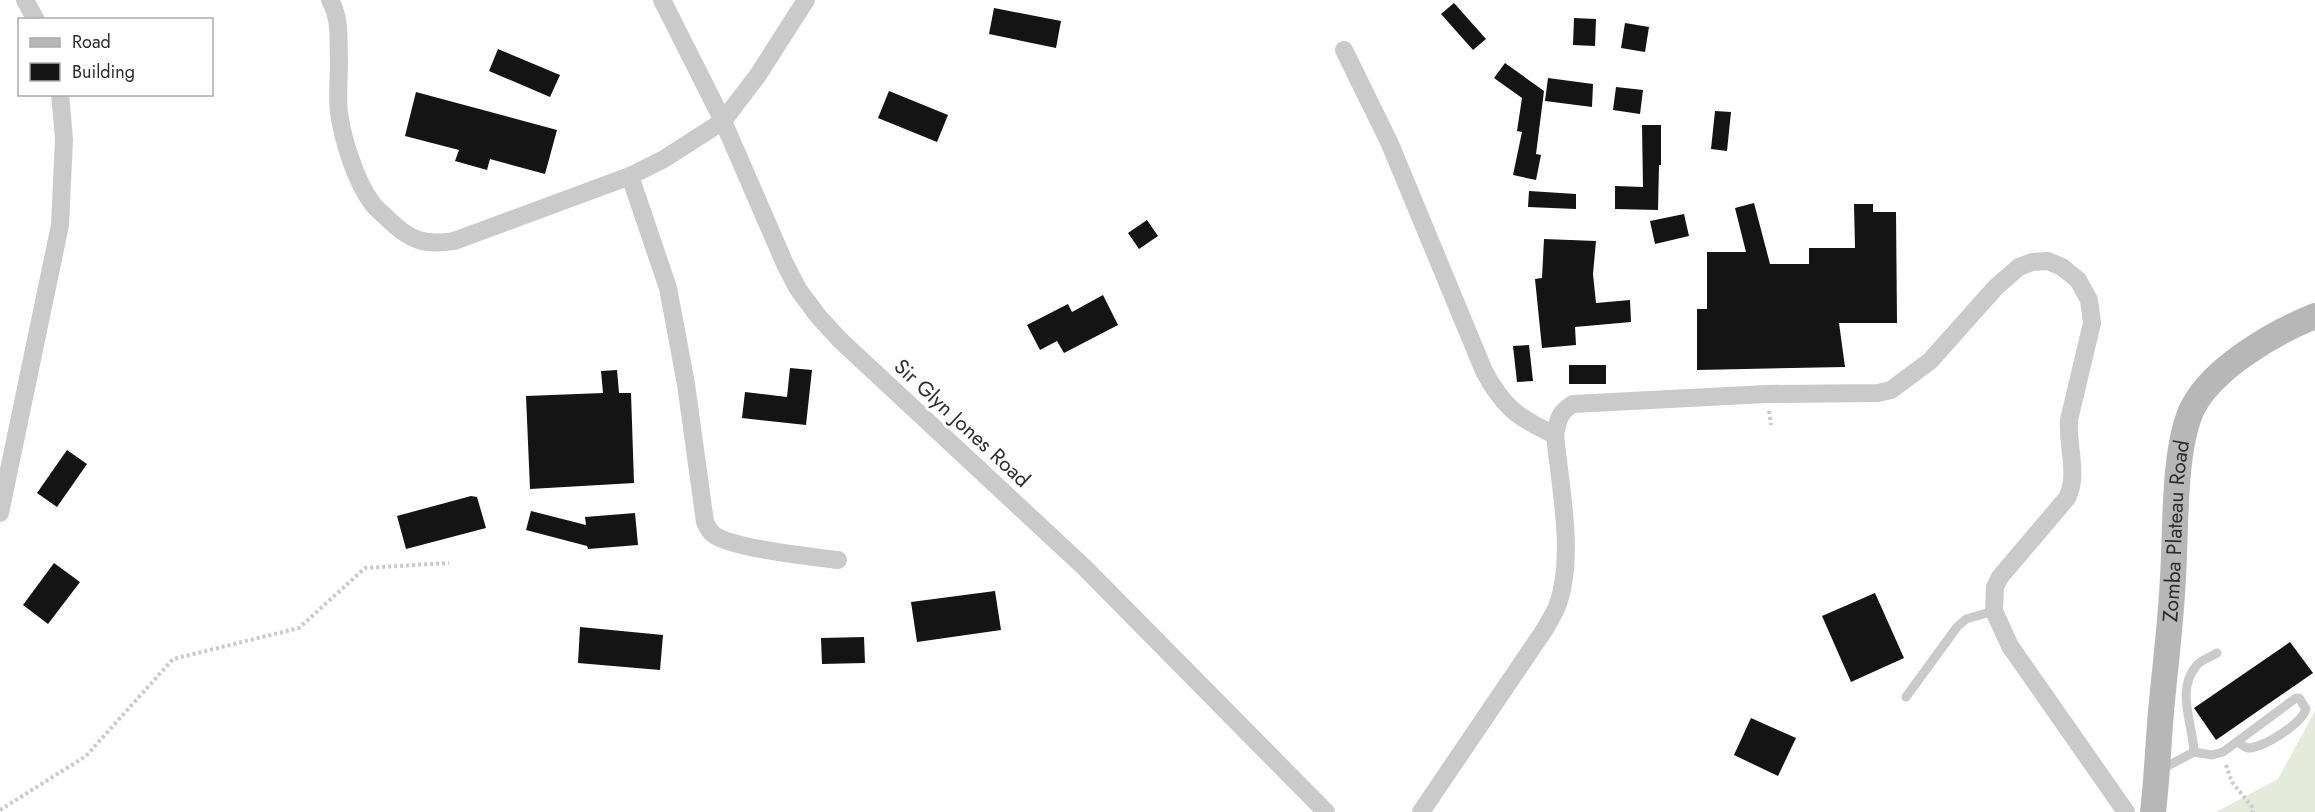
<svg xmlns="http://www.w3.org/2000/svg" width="2315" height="812" font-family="Jost,sans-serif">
	<rect width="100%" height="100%" fill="#fff"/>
	<polygon fill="#e4ebda" points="2315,711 2315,812 2216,812 2278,779"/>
	<g fill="#141414">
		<polygon points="1454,3 1486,39 1473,50 1441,14"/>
		<polygon points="994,8 1061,21 1056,48 989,34"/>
		<polygon points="1574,18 1596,19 1595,46 1573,45"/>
		<polygon points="1625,23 1649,27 1645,52 1621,48"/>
		<polygon points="498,49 560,75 550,97 489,71"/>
		<polygon points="1505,63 1544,91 1536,154 1541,155 1536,180 1513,175 1522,132 1517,131 1522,98 1494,78"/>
		<polygon points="1548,78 1593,84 1592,107 1545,101"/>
		<polygon points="1616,87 1643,90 1640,114 1613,110"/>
		<polygon points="889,91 948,115 937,142 878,118"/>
		<polygon points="416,92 557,130 545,174 490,159 487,170 455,161 459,150 405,136"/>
		<polygon points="1715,111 1731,112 1727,151 1711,149"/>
		<polygon points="1642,125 1661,125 1661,165 1659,165 1658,210 1615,209 1615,186 1643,187"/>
		<polygon points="1529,191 1576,194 1576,209 1528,207"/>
		<polygon points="1754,203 1770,264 1809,264 1809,248 1855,248 1854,204 1873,204 1873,212 1896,212 1897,323 1839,323 1845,367 1697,370 1697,309 1707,309 1707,252 1746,252 1735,208"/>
		<polygon points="1684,214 1689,236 1655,244 1650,221"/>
		<polygon points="1147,220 1158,236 1139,249 1128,233"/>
		<polygon points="1544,239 1596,241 1593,274 1596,303 1630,300 1631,322 1575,327 1576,345 1542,348 1535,279 1542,278"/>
		<polygon points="1103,295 1118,325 1064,353 1057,341 1040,350 1027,325 1068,304 1072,312"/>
		<polygon points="1529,345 1533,381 1517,382 1513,346"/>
		<rect x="1569" y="365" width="37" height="19"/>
		<polygon points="790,368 812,370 806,425 742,418 745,392 787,397"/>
		<polygon points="617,370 619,393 631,393 634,483 530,489 526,396 603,393 601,371"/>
		<polygon points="67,450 87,464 57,507 37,493"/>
		<polygon points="471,496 477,497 486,528 406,549 397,516"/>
		<polygon points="531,511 586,525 585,517 635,513 638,545 588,549 587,546 526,530"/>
		<polygon points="54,563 80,582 48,624 23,605"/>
		<polygon points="995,591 1001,630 917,642 911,602"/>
		<polygon points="1875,593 1904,658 1851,682 1822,616"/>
		<polygon points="580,627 663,635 660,670 578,663"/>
		<polygon points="864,637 865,663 822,664 821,638"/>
		<polygon points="2290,642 2313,673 2216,740 2194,708"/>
		<polygon points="1751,718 1796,738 1778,776 1734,755"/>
	</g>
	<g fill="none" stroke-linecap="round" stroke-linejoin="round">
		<g stroke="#cacaca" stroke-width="4" stroke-dasharray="3 3" stroke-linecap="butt">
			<polyline points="1769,411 1771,425"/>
			<polyline points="2226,765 2232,782 2253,808 2253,812"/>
			<polyline points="0,810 86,756 173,659 299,628 365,568 449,563"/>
		</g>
		<g stroke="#cacaca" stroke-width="9">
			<polyline points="1906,697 1957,627 1966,619 1994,611"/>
			<path d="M2194,752C2193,724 2175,690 2197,665C2201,660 2211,657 2217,653"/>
			<path d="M2160,770L2194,752L2212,755L2223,752L2296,698H2299L2306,709C2301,724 2264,748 2247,748L2237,742"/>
		</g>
		<g stroke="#cacaca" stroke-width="18">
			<polyline points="25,0 36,20"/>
			<path d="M330,0C341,19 338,41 339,62C339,79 337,97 339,113C343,140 355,180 372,203C376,209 383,214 388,219C409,240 425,246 454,241L630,176L664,159L723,121L758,75L806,0"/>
			<polyline points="662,0 723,121 785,264 798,289 818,316 840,340 1085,568 1326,812"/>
			<path d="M1344,50L1390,144L1484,371C1503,407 1518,418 1555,435"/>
			<path d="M630,176L668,288L686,384L705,522C707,526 709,531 713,534C729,548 813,557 838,560"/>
			<polyline points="0,513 60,225 64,139 60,94"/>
			<path d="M1421,812L1545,629C1549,621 1555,613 1558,604C1575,556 1560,486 1555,435C1558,420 1559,412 1573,404L1766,394L1878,393L1891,390L1930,361L1996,287L2019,267L2032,262L2048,261L2062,267L2078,280L2089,300L2092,323L2069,420C2067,446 2079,475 2067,498L2000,577L1995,587L1994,611L2010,646L2126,812"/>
		</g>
		<path stroke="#b7b7b7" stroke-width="26" id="s1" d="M2153,812C2157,779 2158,746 2161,712C2165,667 2171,622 2173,577C2176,531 2173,446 2193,407C2214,367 2275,332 2315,316"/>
	</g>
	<g text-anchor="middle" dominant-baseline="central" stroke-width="6" stroke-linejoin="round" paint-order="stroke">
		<g font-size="21" fill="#2d2d2d" stroke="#fff">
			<text transform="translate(962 423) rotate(43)">Sir Glyn Jones Road</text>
			<text stroke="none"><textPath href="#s1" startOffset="282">Zomba Plateau Road</textPath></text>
		</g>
	</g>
	<rect x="18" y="18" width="195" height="78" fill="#ffffff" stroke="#ababab" stroke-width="1.5"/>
	<rect x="30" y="38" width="30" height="9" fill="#b7b7b7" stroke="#ababab" stroke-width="1.5"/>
	<text x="72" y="48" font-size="18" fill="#2d2d2d">Road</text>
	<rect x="30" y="63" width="30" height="18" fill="#141414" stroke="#ababab" stroke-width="1.5"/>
	<text x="72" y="78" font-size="18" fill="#2d2d2d">Building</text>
</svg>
